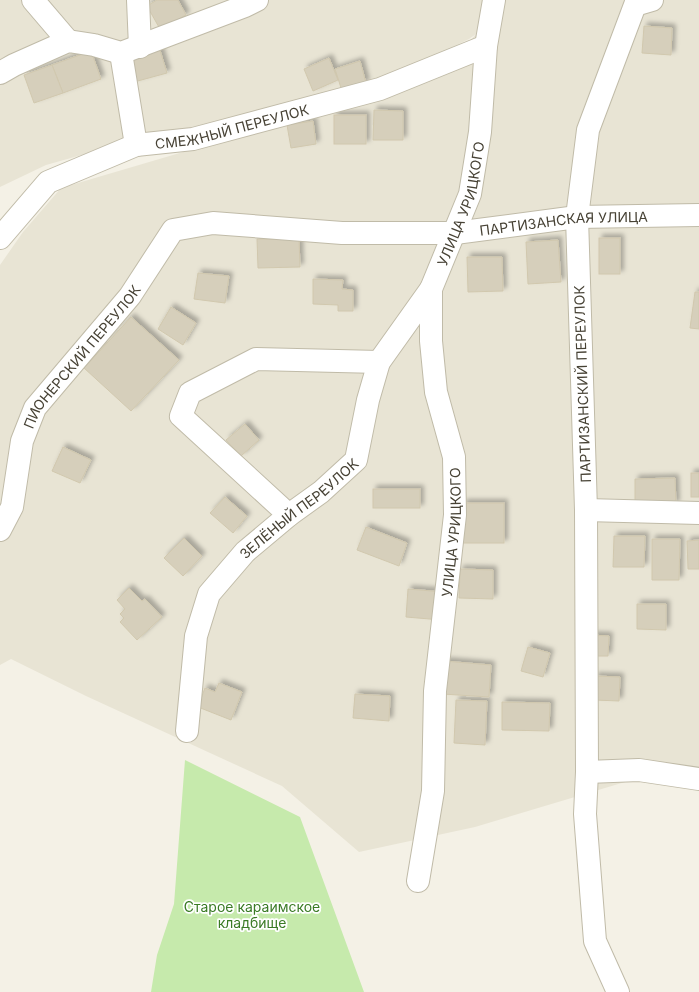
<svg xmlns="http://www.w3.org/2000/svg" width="699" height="992" font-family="Inter,sans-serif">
	<defs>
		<filter id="shadow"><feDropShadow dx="3.5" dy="-3.5" stdDeviation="2" flood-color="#0004"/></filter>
	</defs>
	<rect width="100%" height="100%" fill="#f4f1e6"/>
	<polygon fill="#e8e4d4" points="0,0 699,0 699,788 635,779 475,827 359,852 282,786 86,696 11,659 0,665 0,265 23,232 61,188 261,129 442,73 476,34 469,39 367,90 149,136 46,165 0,187"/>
	<polygon fill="#c6eaac" points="185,760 300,817 364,992 151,992 157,955 174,904"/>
	<g fill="#d6cfbb" stroke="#d1c8ae" filter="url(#shadow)">
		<polygon points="157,0 178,0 186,15 160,29 147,6"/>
		<polygon points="644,26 672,28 671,55 642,53"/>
		<polygon points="158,44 167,73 134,82 126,53"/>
		<polygon points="91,51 101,79 63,93 52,65"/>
		<polygon points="329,58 338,80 313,91 304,69"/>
		<polygon points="360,61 366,83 342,91 335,69"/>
		<polygon points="52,65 63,93 34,103 24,75"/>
		<polygon points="374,110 403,111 403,140 373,140"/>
		<rect x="334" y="115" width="32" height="29"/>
		<polygon points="313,121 316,144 291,148 287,125"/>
		<rect x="599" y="238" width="21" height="36"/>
		<polygon points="257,239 299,239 300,267 258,268"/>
		<polygon points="558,240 561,282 528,284 526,242"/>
		<polygon points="467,257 502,257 503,291 468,292"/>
		<polygon points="198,273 229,276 225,303 194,299"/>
		<polygon points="313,279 343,280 342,289 353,290 353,311 338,311 338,305 313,304"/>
		<polygon points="695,292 699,292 699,329 690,328"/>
		<polygon points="171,307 196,323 183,345 158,329"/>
		<polygon points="131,317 179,360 131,411 84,368"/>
		<polygon points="245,424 259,440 241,456 226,440"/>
		<polygon points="63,447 91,460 80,483 52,471"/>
		<rect x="691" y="473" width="8" height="24"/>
		<polygon points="675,478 676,504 635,506 635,479"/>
		<rect x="373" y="489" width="47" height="19"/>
		<polygon points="225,497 247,516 233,533 210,513"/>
		<rect x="463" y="503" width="41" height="40"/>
		<polygon points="366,527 407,543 399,566 357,550"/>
		<polygon points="614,536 645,536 644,567 613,567"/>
		<polygon points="184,538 202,556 183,576 164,558"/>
		<polygon points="652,539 680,539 679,580 652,580"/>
		<polygon points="699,540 699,569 688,569 687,541"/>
		<polygon points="460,569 493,570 493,599 459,598"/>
		<polygon points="129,588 142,601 145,599 162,617 137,640 120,622 124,618 120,614 125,609 117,600"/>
		<polygon points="408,589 444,592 441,620 406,617"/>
		<polygon points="637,604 666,604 666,630 637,629"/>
		<polygon points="590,635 609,636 608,656 589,656"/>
		<polygon points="528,647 550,653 543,677 521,671"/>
		<polygon points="444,661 491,665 489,697 442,694"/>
		<polygon points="595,676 620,677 619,701 594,700"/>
		<polygon points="219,683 242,692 231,720 198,707 205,688 215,692"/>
		<polygon points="355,694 390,696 389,721 353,718"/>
		<polygon points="456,700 487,701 485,745 454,743"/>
		<polygon points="502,702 550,703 549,731 502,730"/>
	</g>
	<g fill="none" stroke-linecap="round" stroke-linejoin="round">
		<g stroke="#c0bba8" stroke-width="24">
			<g id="minor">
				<polyline points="33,0 68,41"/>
				<polyline points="138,0 140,47"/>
				<polyline points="121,53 136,145"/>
				<polyline points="0,73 14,65 68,41 94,45 121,53 245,6 257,0"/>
				<path id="s1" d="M0,238L48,182L136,145L193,139L380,89L486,46"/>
				<polyline points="586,510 699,513"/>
				<polyline points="289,515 181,416 190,393 256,359 379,362"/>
				<path id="s2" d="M0,530L12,507L22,441L35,408L130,296L173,230L213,223L342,233H455L577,217L699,215"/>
				<path id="s3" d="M187,731L196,636L209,594L245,552L289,515L321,492L356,460L368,400L379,362L431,289"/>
				<polyline points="587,772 639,770 699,779"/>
				<path id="s4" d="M418,881L433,791L435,691L455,515L454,457L436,392L431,341V289L470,194L480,132L486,46L494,0"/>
				<polyline points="618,992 595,941 585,814 587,772 586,510 577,217 588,130 635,5 652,0"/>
			</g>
		</g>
		<use href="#minor" stroke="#fff" stroke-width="22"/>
	</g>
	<g text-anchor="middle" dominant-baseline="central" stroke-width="3.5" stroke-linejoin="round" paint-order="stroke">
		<g font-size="14" fill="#474235" stroke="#fff">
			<text stroke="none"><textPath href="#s1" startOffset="267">СМЕЖНЫЙ ПЕРЕУЛОК</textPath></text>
			<text stroke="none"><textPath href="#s4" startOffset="688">УЛИЦА УРИЦКОГО</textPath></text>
			<text stroke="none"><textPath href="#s2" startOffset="746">ПАРТИЗАНСКАЯ УЛИЦА</textPath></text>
			<text stroke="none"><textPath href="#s2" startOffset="197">ПИОНЕРСКИЙ ПЕРЕУЛОК</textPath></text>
			<text transform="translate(582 384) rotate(-92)">ПАРТИЗАНСКИЙ ПЕРЕУЛОК</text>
			<text stroke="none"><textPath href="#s3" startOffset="264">ЗЕЛЁНЫЙ ПЕРЕУЛОК</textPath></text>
			<text stroke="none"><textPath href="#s4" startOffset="351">УЛИЦА УРИЦКОГО</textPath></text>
		</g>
		<g font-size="14" fill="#3a7b25" stroke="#fff">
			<text x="252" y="906">Старое караимское<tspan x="252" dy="16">кладбище</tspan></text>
		</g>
	</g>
</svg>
